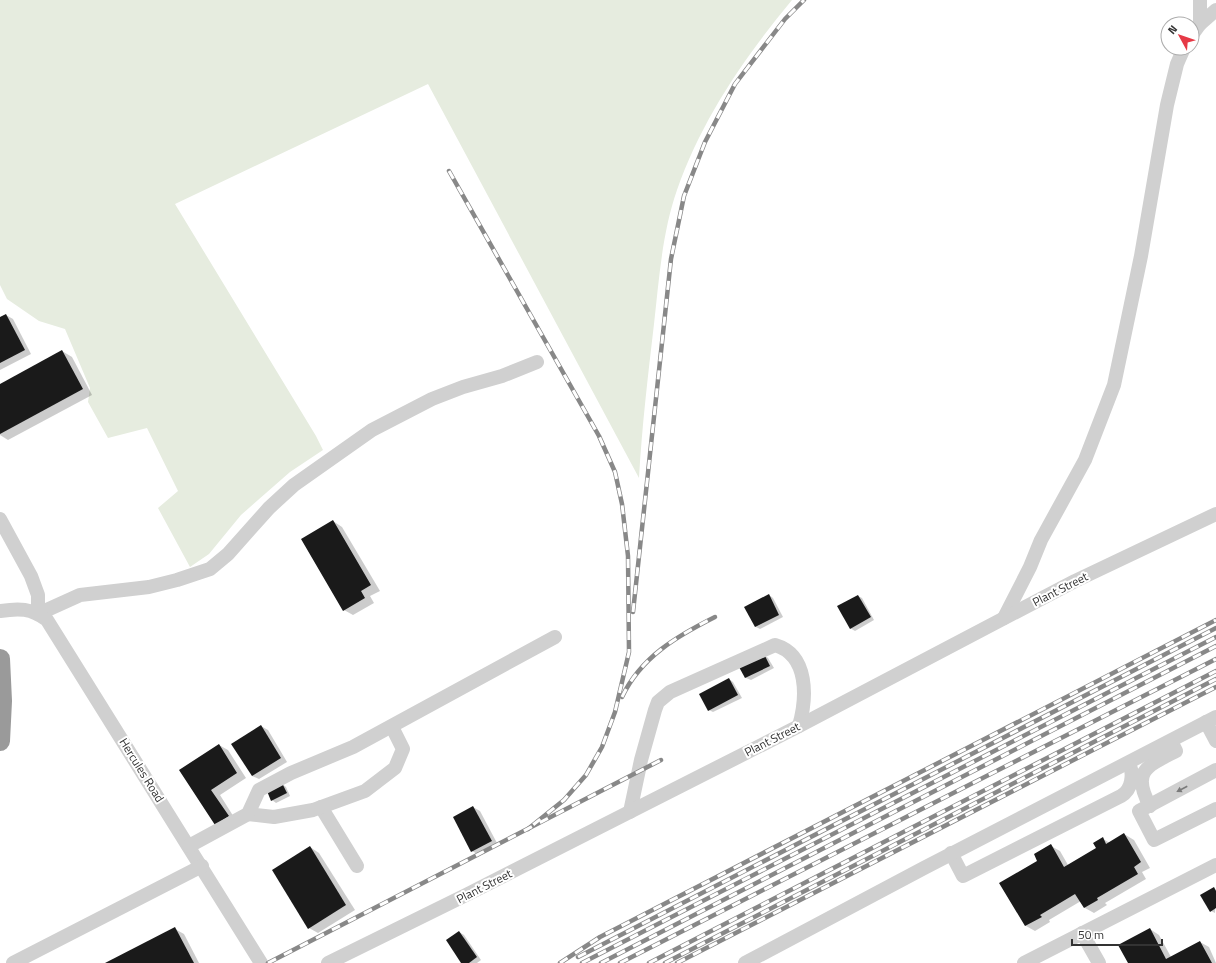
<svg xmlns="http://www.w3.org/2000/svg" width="1216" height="963" font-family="'Titillium Web',sans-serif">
	<rect width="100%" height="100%" fill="#fff"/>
	<path fill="#e6ecdf" d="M0,0H792C744,58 702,119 677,190C662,233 659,280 654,324C648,375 642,426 639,478L428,84L175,204L316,436L323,450L290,472L241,515L209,554L190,567L158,508L178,491L147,428L108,438L88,402L90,388L65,329L39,321L7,299L0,285Z"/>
	<g fill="#0003">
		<polygon points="6,315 13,319 31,354 0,370 0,318"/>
		<polygon points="62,351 72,357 92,395 8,440 0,435 0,385"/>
		<polygon points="333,521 342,527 380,591 370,596 374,603 353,615 344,610"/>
		<polygon points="769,595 773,598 783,617 760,629 756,627 746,608"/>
		<polygon points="858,596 862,598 874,620 855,631 850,628"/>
		<polygon points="764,655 768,658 774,668 751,680 746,678 741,667"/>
		<polygon points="729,679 733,682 742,698 713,712 709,710"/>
		<polygon points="261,726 268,730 287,762 259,779 252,776"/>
		<polygon points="219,745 228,750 246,778 220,795 237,822 216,824 181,770"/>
		<polygon points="282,784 286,787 290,796 276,803 272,800"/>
		<polygon points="473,807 480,811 498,845 479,855 472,851"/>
		<polygon points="1124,834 1134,840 1150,868 1142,872 1146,879 1105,903 1107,905 1094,913 1085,908 1081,901 1049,920 1050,922 1035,931 1026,926 1001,884 1039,861 1051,846 1060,851 1068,865 1097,848 1103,839 1110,843"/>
		<polygon points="310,847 319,853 355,910 318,933 309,928"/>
		<polygon points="1214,889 1216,890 1215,913 1211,911"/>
		<polygon points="175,929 184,934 199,963 107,963"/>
		<polygon points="1150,929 1159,935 1171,957 1200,942 1209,947 1216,963 1129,963"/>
		<polygon points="459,932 464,935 481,960 477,963 462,963"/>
	</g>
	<g fill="#1a1a1a">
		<polygon points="6,314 25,350 0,363 0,317"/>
		<polygon points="62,350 83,389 0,434 0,384"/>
		<polygon points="333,520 371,585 361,591 365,598 343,611 301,539"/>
		<polygon points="769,594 779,615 755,627 744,607"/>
		<polygon points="858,595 871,617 850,629 837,606"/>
		<polygon points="764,654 770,666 745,678 739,667"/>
		<polygon points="729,678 738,695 708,711 699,694"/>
		<polygon points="261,725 281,758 252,776 231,744"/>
		<polygon points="219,744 237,773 211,790 229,816 215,825 179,770"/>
		<polygon points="282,783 287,793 271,801 267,791"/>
		<polygon points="473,806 492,841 471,852 453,817"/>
		<polygon points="1124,833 1141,862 1134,867 1138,874 1097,898 1098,900 1084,908 1075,894 1040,915 1042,917 1025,926 999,883 1037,861 1034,854 1051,844 1064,867 1096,848 1093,843 1103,837 1106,844"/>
		<polygon points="310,846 346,905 308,929 272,870"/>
		<polygon points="1214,887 1216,891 1216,908 1210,912 1200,895"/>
		<polygon points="175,927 194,963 105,963"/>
		<polygon points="1150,928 1166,959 1200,941 1212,963 1128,963 1118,945"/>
		<polygon points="459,931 477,957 469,963 461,963 446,940"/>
	</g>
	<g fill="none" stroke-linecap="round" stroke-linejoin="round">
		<g stroke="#d0d0d0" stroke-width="14">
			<polyline points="1200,24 1216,10"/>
			<polyline points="1192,35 1200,24 1200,0"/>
			<polyline points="0,519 31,576 38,595 38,614 80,595 149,587 177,580 210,569 228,554 269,508 294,485 372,430 432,399 463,387 502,376 537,362"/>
			<path d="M0,611C19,608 31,608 47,620L261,963"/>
			<polyline points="1004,618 1030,567 1041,540 1085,460 1114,385 1141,256 1167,105 1177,64 1184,48"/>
			<polyline points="1206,722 1216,741"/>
			<polyline points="1216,770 1139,811 1154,840 1216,809"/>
			<path d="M1150,806C1131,771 1147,766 1176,751L1171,741"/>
			<polyline points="321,807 357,866"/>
			<path d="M630,812L641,760L655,710L658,702L670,692L775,645C809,655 807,698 799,726"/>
			<polyline points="248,814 274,817 313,810 365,791 395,768 403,749 392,727"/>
			<polyline points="189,846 248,814 259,790 291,773 353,747 555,637"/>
			<path d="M951,853L963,876L1121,796C1132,790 1134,774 1129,763"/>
			<polyline points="1082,933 1099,963"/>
			<polyline points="13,963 202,866"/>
			<polyline points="328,963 468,894 799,726 1075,581 1216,514"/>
			<polyline points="745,963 924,868 1216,717"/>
			<polyline points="1024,963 1216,865"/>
		</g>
		<polyline stroke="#9a9a9a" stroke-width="20" points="0,659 2,701 0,741"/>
		<g stroke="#888" stroke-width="4.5">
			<g id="rail">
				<polyline points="449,171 599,436 615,472 622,504 628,556 629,652 615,712 602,747 586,775 564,800 528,829"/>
				<polyline points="633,612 671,259 684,196 705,142 735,84 785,19 804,0"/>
				<path d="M622,697C641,657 677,636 715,617"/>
				<polyline points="578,957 1216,628"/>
				<polyline points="268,963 661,760"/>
				<polyline points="560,963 600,937 1216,620"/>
				<polyline points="582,963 1216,637"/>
				<polyline points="601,963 1216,646"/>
				<polyline points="620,963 1216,659"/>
				<polyline points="649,963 1216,671"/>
				<polyline points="665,963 1216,679"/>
				<polyline points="677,963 1216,687"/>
			</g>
		</g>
		<use href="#rail" stroke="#fff" stroke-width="3" stroke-dasharray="9" stroke-linecap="butt"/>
	</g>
	<defs><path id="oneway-solid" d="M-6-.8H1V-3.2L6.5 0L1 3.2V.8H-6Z"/></defs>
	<use fill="#7a7a7a" href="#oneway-solid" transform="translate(1182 789) rotate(152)"/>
	<g text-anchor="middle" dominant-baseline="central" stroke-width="4" stroke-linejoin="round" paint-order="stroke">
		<g font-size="12" fill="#333" stroke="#fff">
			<text transform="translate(1060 589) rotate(-27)">Plant Street</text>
			<text transform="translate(772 739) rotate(-27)">Plant Street</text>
			<text transform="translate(142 770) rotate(58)">Hercules Road</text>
			<text transform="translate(484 886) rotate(-27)">Plant Street</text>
		</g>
	</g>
	<g transform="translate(1180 36) rotate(310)"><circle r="19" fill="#ffffff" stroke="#adadad"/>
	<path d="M0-3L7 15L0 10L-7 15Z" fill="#e63946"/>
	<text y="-6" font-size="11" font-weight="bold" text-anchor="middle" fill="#333333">N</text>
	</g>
	<path d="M1072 939v6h90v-6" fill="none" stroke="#333333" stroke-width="2"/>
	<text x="1078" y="939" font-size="12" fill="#333333" stroke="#ffffff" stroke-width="3" paint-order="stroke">50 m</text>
</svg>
